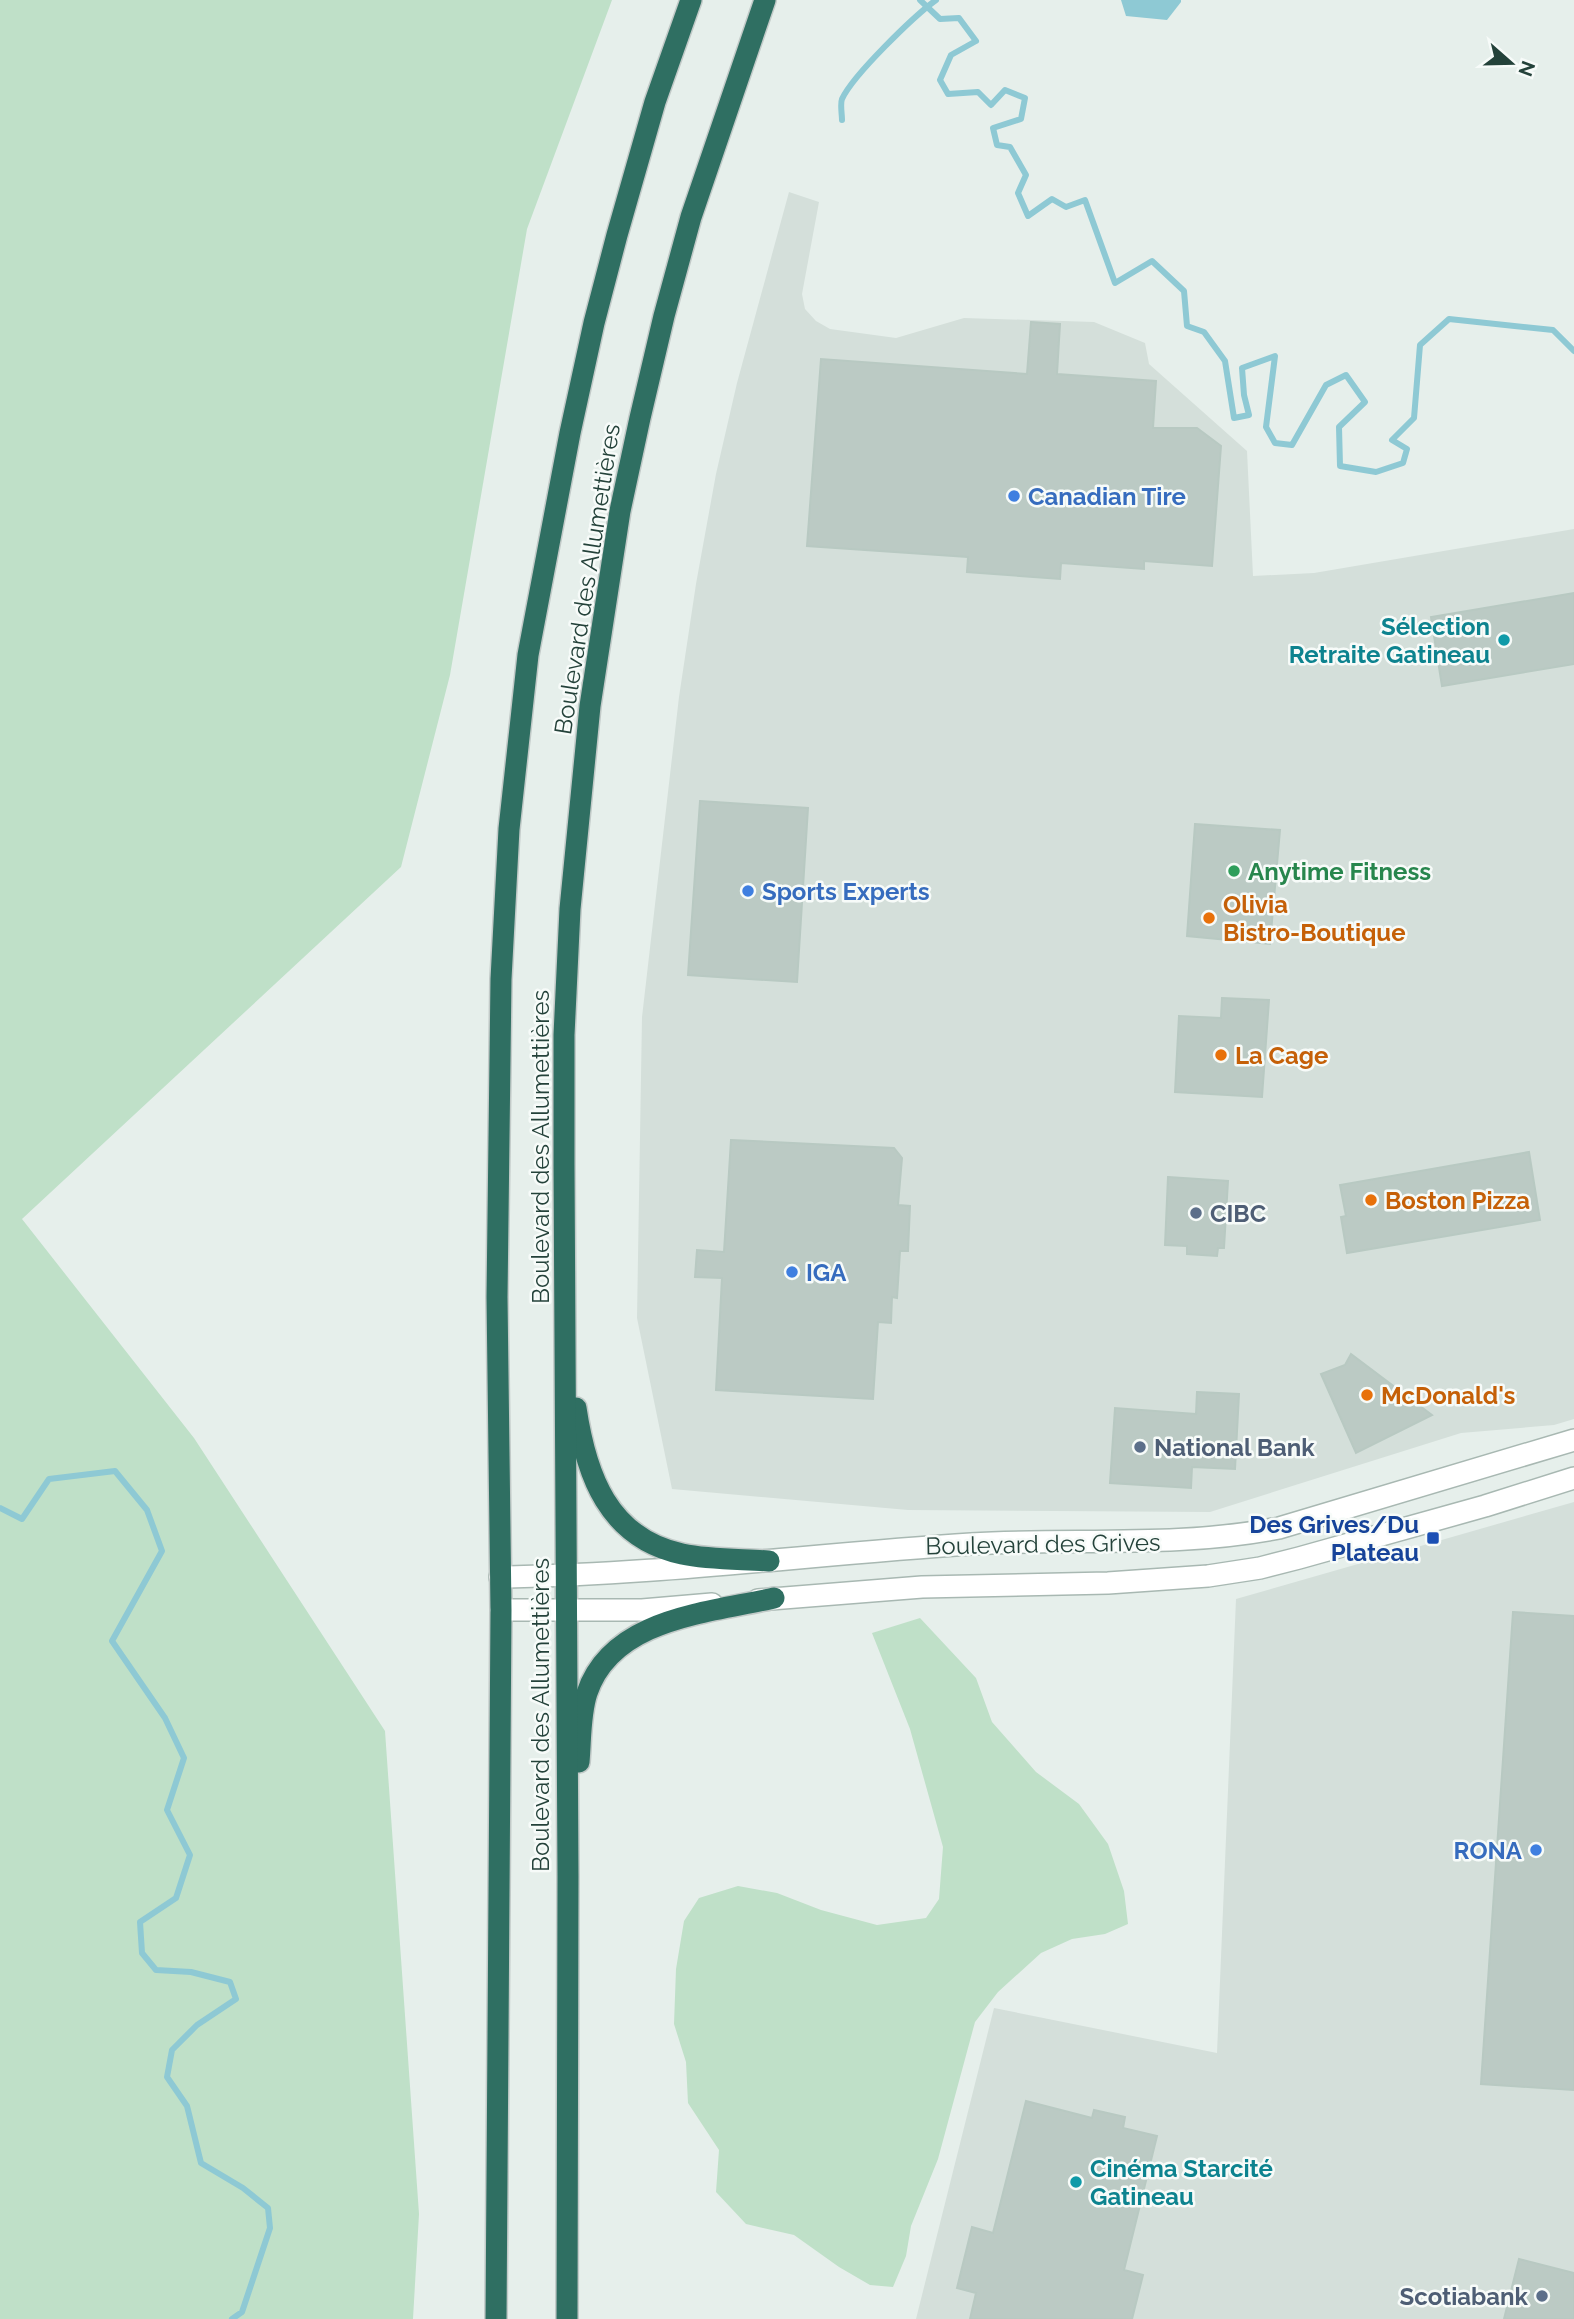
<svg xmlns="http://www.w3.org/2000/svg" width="1574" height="2319" font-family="Raleway,sans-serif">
	<rect width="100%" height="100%" fill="#e6efeb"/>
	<g fill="#d4dfda">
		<polygon points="789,192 819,202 802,294 805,309 816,321 830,329 896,338 964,318 1094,322 1145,343 1149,364 1247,451 1253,576 1314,573 1574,529 1574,1419 1554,1425 1461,1433 1210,1512 908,1510 672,1489 637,1318 642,1017 679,697 696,584 716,474 737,383"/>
		<polygon points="1574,1502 1574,2319 916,2319 994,2008 1217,2053 1236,1599"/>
	</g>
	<g fill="#bfe0c8">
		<polygon points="0,0 612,0 527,229 450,675 401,867 22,1219 194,1438 385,1731 419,2214 413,2319 0,2319"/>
		<polygon points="920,1618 976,1678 992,1722 1036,1772 1079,1804 1108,1844 1124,1891 1128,1924 1105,1934 1072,1939 1041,1953 998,1992 975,2022 938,2159 911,2226 906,2256 893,2287 870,2285 839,2267 794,2235 746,2224 716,2192 719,2150 688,2103 686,2062 674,2024 676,1969 684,1921 699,1898 738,1886 777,1893 821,1910 877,1925 926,1918 939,1899 943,1847 910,1729 872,1633"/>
	</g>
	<polygon fill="#8ec9d4" points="1121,0 1181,0 1181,2 1167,20 1126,16"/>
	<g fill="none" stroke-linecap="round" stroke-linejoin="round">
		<g stroke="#8ec9d4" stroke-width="6">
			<polyline points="920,0 940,19 959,18 976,41 951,55 940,80 948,94 978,92 991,105 1005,90 1025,98 1021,119 993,128 997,145 1010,147 1026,175 1018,193 1028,216 1052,199 1066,207 1085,200 1115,283 1152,261 1184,291 1187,326 1204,332 1225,361 1234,418 1249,415 1244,395 1242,368 1275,356 1266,427 1275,443 1292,445 1326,385 1346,375 1365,402 1339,427 1340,466 1376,472 1403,463 1407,449 1392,440 1414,418 1420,345 1449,319 1553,330 1574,351"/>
			<path d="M842,120C842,114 840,104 842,99C853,75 914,16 936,0"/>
			<polyline points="0,1508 22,1519 49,1479 115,1471 147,1510 162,1551 112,1641 165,1718 184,1758 167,1810 190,1855 176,1898 140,1922 142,1953 156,1970 191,1972 230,1982 236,1999 197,2025 172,2050 167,2077 187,2106 201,2163 243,2188 268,2208 270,2228 242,2312 232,2319"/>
		</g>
	</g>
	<g fill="#bbcac4" stroke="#b8c9c2" stroke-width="2">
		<polygon points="1031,322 1060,324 1057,374 1156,381 1153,428 1197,428 1221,446 1212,566 1144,561 1144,569 1061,563 1060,579 967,572 968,557 807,546 821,359 1027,374"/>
		<polygon points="1574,593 1574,664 1442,686 1431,617"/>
		<polygon points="700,801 808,808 797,982 688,975"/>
		<polygon points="1195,824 1280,830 1270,944 1187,936"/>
		<polygon points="1222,998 1269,1000 1262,1097 1175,1092 1179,1016 1221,1018"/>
		<polygon points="731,1140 894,1148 902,1158 898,1205 910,1206 908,1251 900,1251 897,1298 892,1297 891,1323 878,1322 873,1399 716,1390 722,1278 695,1277 697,1250 724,1252"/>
		<polygon points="1529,1152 1540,1220 1347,1253 1341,1217 1346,1216 1340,1185"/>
		<polygon points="1168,1177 1228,1181 1224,1248 1218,1248 1217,1256 1187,1254 1187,1246 1165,1245"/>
		<polygon points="1351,1354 1432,1415 1356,1453 1321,1374 1345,1365"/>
		<polygon points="1197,1392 1239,1394 1235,1469 1192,1467 1191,1488 1110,1483 1115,1408 1196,1414"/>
		<polygon points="1513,1612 1574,1616 1574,2090 1481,2084"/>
		<polygon points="1026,2101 1092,2118 1094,2110 1125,2117 1123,2128 1157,2136 1124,2270 1143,2275 1132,2319 970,2319 976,2293 957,2288 972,2227 993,2233"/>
		<polygon points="1519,2259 1574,2273 1574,2319 1504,2319"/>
	</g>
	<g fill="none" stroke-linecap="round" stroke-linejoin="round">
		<g stroke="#a8b8b2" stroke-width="24">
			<g id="minor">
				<path d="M500,1577C657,1575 814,1554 971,1544C1074,1538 1177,1548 1279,1528L1574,1440"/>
				<polyline points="758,1600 922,1587 1108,1583 1208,1576 1260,1568 1299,1558 1485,1506 1574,1478"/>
				<polyline points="501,1610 642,1610 712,1604"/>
			</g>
		</g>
		<g stroke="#c2cac8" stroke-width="24">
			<g id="highway">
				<path d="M576,1408C586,1475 608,1538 682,1554C710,1560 741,1559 769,1561"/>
				<path d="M579,1762C581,1740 580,1714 587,1693C612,1618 708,1613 774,1598"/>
				<polyline points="496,2319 501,1610 497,1297 501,979 509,829 528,655 570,433 594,323 617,235 655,102 691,0"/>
				<polyline points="567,2319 568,1876 564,1165 564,1035 570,909 590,706 620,511 640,418 664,316 691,217 765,0"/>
			</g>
		</g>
		<use href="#minor" stroke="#fff" stroke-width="21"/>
		<use href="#highway" stroke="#2f6f62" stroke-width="21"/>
	</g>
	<g fill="#3f7fe0" stroke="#f7fbf9" stroke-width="2.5">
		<circle cx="1014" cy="496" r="7"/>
		<circle cx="748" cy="891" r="7"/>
		<circle cx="792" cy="1272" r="7"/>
		<circle cx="1536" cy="1850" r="7"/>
	</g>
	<g fill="#0f9aa8" stroke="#f7fbf9" stroke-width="2.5">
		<circle cx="1504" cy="640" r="7"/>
		<circle cx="1076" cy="2182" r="7"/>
	</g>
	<circle fill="#2e9e5b" stroke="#f7fbf9" stroke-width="2.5" cx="1234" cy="871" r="7"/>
	<g fill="#e8710a" stroke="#f7fbf9" stroke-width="2.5">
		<circle cx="1209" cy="918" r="7"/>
		<circle cx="1221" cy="1055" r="7"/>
		<circle cx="1371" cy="1200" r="7"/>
		<circle cx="1367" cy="1395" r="7"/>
	</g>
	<g fill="#5c6f8a" stroke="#f7fbf9" stroke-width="2.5">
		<circle cx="1196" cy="1213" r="7"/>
		<circle cx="1140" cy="1447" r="7"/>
		<circle cx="1542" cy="2296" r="7"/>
	</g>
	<rect fill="#1a4fb4" stroke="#f7fbf9" stroke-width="2.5" x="1426" y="1531" width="14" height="14" rx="3.5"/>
	<g text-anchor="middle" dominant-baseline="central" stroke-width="5" stroke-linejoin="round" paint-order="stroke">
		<g font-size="24" font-weight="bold" fill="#366cbe" stroke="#f7fbf9" text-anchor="start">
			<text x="1028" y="496">Canadian Tire</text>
			<text x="762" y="891">Sports Experts</text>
			<text x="806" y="1272">IGA</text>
			<text x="1522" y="1850" text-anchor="end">RONA</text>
		</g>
		<g font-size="24" fill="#24423a" stroke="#f7fbf9">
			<text transform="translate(587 579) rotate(-81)">Boulevard des Allumettières</text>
			<text transform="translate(540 1147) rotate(-90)">Boulevard des Allumettières</text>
			<text transform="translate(1043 1544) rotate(-1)">Boulevard des Grives</text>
			<text transform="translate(540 1715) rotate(-90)">Boulevard des Allumettières</text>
		</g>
		<g font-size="24" font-weight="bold" fill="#0d838f" stroke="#f7fbf9" text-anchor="end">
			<text x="1490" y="626">Sélection<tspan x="1490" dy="28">Retraite Gatineau</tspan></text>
			<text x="1090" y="2168" text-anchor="start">Cinéma Starcité<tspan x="1090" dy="28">Gatineau</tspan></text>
		</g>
		<g font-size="24" font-weight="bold" fill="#27864d" stroke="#f7fbf9" text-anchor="start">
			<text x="1248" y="871">Anytime Fitness</text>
		</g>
		<g font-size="24" font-weight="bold" fill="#c56008" stroke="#f7fbf9" text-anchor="start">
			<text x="1223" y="904">Olivia<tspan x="1223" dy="28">Bistro-Boutique</tspan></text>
			<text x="1235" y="1055">La Cage</text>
			<text x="1385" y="1200">Boston Pizza</text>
			<text x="1381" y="1395">McDonald's</text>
		</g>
		<g font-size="24" font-weight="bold" fill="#4e5e75" stroke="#f7fbf9" text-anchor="start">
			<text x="1210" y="1213">CIBC</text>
			<text x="1154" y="1447">National Bank</text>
			<text x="1528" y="2296" text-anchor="end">Scotiabank</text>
		</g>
		<g font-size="24" font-weight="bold" fill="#164399" stroke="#f7fbf9" text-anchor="end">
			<text x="1419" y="1524">Des Grives/Du<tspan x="1419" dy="28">Plateau</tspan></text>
		</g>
	</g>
	<g transform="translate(1511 63) rotate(110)" stroke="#f7fbf9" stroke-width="5" paint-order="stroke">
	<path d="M0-5L12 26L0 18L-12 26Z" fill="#24423a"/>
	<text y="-10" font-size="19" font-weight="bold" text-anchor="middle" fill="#24423a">N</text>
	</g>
</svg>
